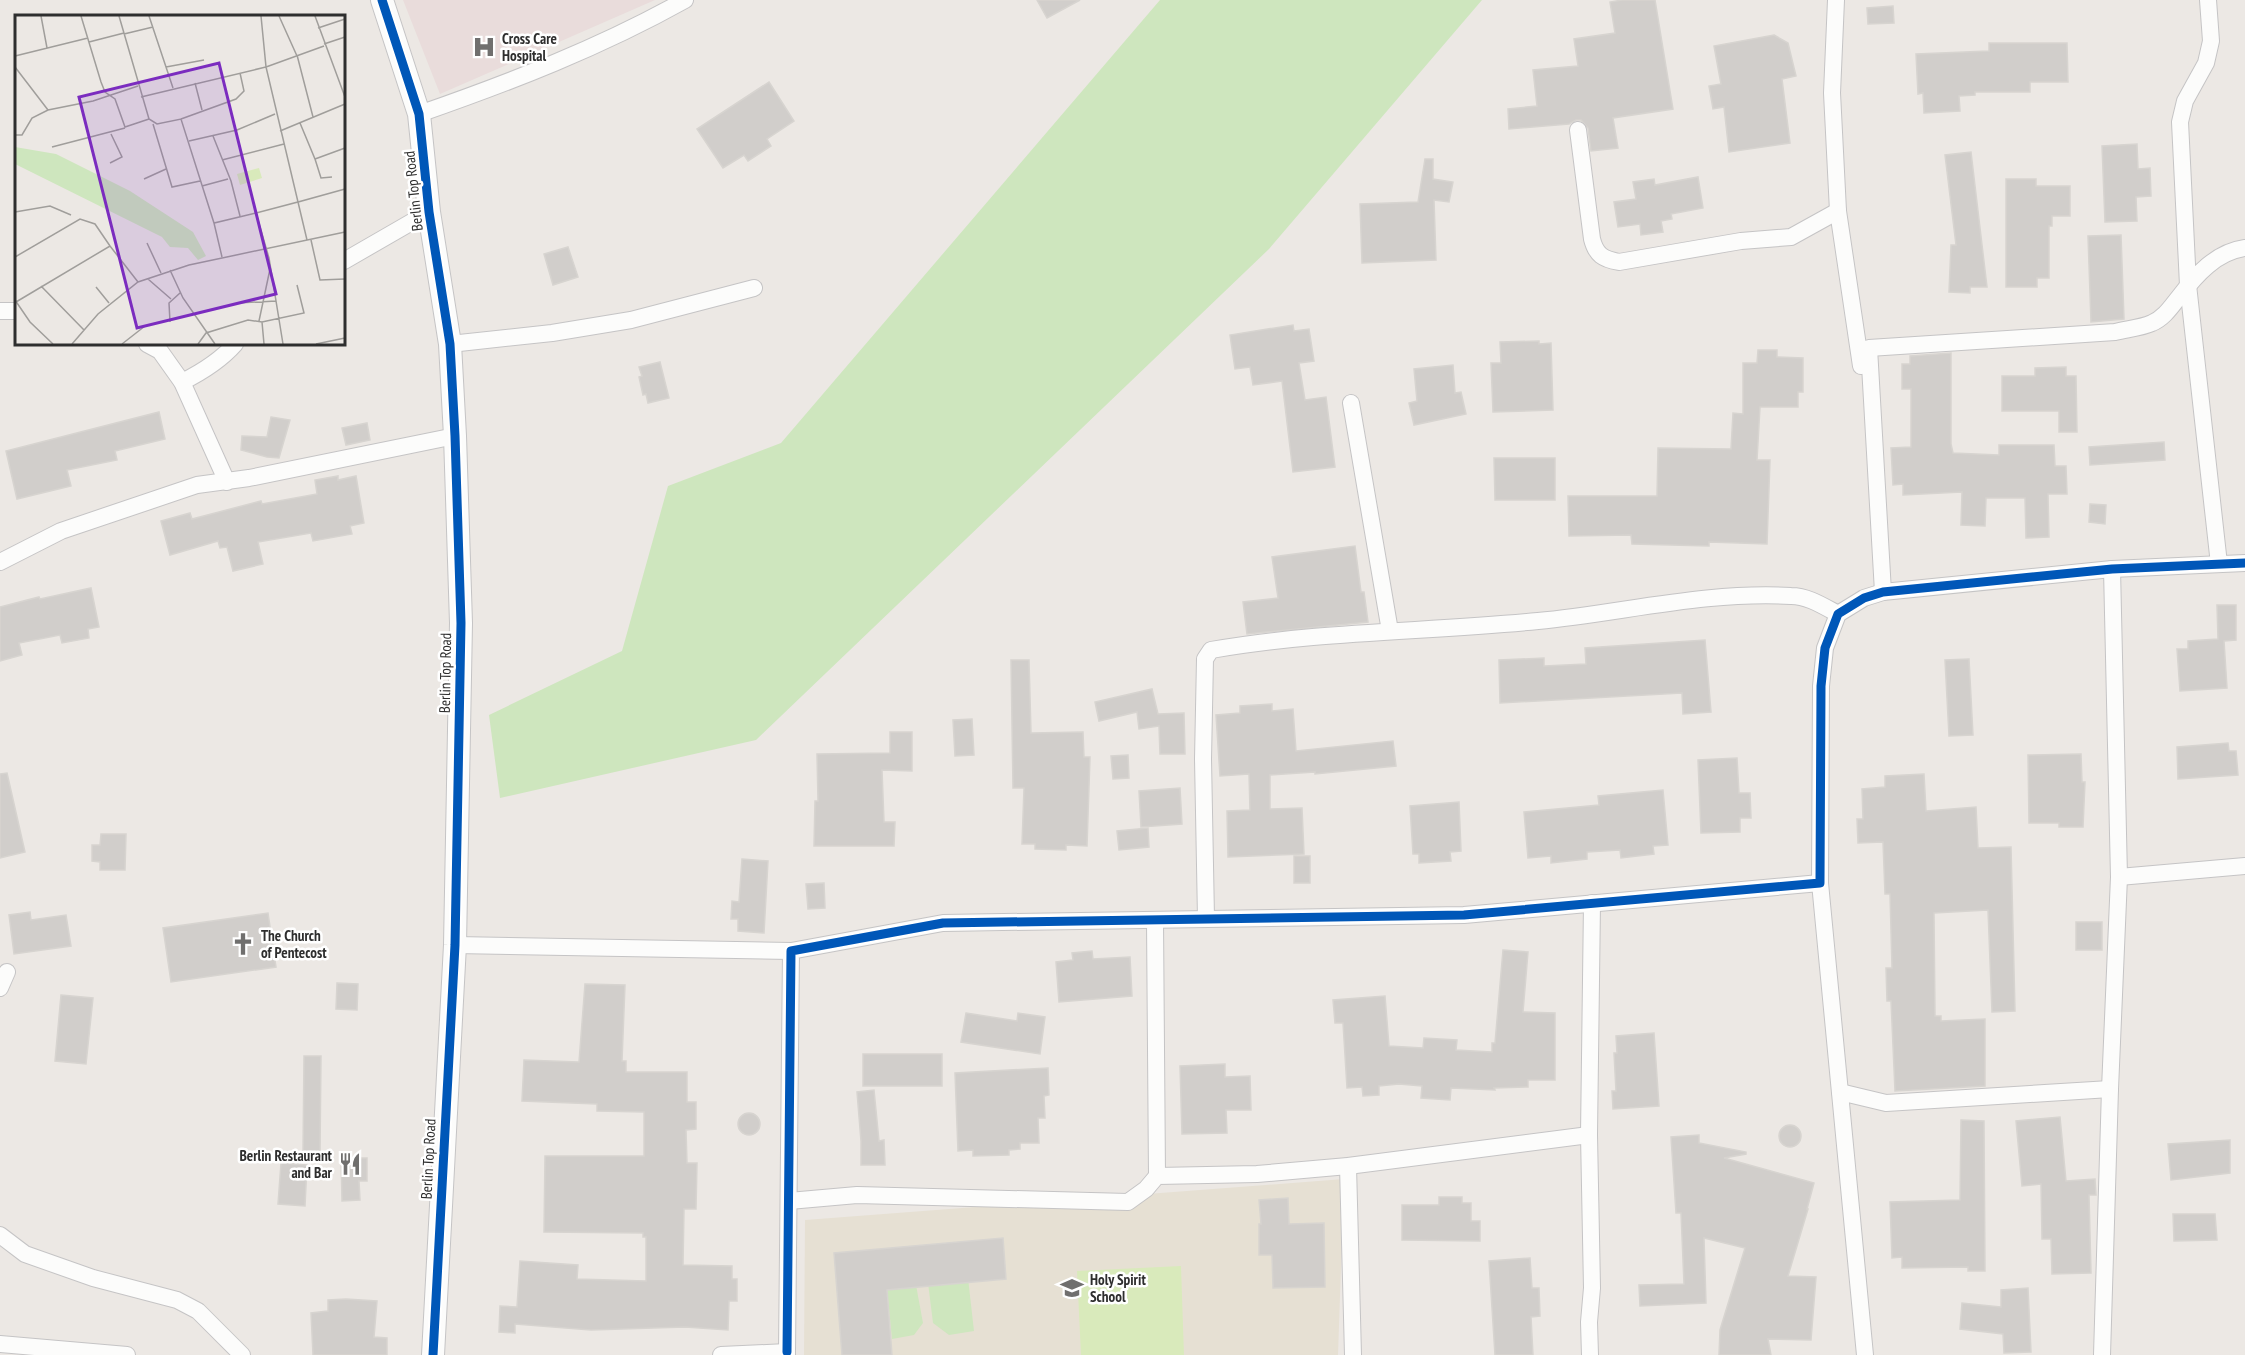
<svg xmlns="http://www.w3.org/2000/svg" width="2245" height="1355" font-family="'PT Sans Narrow',sans-serif">
	<rect width="100%" height="100%" fill="#ece8e4"/>
	<polygon fill="#e6e0d3" points="1344,1179 1338,1355 804,1355 805,1220"/>
	<polygon fill="#e9dcdb" points="403,0 655,0 440,94"/>
	<g fill="#cee6be">
		<polygon points="1160,0 1482,0 1269,249 756,740 500,798 489,715 622,651 668,486 781,443"/>
		<polygon points="968,1278 974,1331 949,1335 933,1323 928,1283"/>
		<polygon points="916,1285 923,1323 914,1335 892,1339 887,1288"/>
	</g>
	<polygon fill="#d9eabb" points="1181,1266 1184,1355 1081,1355 1077,1271"/>
	<g fill="#d1cecb" stroke="#d7d4d0" stroke-width="1.5">
		<polygon points="1037,0 1080,0 1047,18"/>
		<polygon points="1622,0 1655,0 1673,109 1613,118 1618,148 1591,151 1588,128 1581,120 1576,120 1569,124 1509,129 1508,109 1537,106 1533,70 1578,66 1574,39 1615,33 1610,2"/>
		<polygon points="1893,6 1894,23 1868,24 1867,8"/>
		<polygon points="1774,35 1788,43 1796,76 1782,79 1790,143 1729,152 1724,107 1713,109 1709,86 1721,84 1714,46"/>
		<polygon points="1989,43 2067,43 2068,82 2030,82 2030,92 1975,92 1975,95 1959,96 1960,111 1924,113 1923,93 1918,94 1916,54 1989,51"/>
		<polygon points="769,82 794,121 767,139 771,146 748,161 744,155 723,168 697,129"/>
		<polygon points="2137,144 2138,169 2150,168 2151,196 2136,197 2137,221 2105,222 2102,146"/>
		<polygon points="1971,152 1987,287 1970,287 1970,293 1949,292 1951,245 1956,245 1945,155"/>
		<polygon points="1425,159 1433,159 1433,179 1453,182 1449,202 1434,200 1436,260 1362,263 1360,204 1418,202"/>
		<polygon points="1698,177 1703,208 1671,214 1672,219 1661,221 1663,232 1641,235 1640,224 1618,227 1614,202 1636,199 1633,182 1654,179 1655,185"/>
		<polygon points="2006,179 2036,179 2036,186 2070,186 2070,216 2052,216 2052,226 2049,226 2049,278 2037,278 2037,287 2006,287"/>
		<polygon points="2121,235 2124,319 2091,322 2088,236"/>
		<polygon points="568,247 578,277 553,285 544,254"/>
		<polygon points="1293,325 1294,331 1309,329 1314,361 1299,363 1305,400 1326,397 1335,467 1293,472 1282,381 1253,385 1250,367 1235,369 1230,335"/>
		<polygon points="1539,341 1539,344 1551,343 1553,410 1493,412 1491,363 1501,363 1500,342"/>
		<polygon points="1758,350 1777,350 1777,357 1803,358 1803,392 1798,392 1798,407 1760,407 1757,460 1770,460 1767,544 1709,542 1709,546 1632,544 1631,535 1569,536 1568,496 1657,496 1658,448 1731,449 1733,413 1743,414 1743,363 1757,363"/>
		<polygon points="1951,353 1951,444 1953,453 1999,455 1999,445 2054,445 2055,466 2066,466 2067,494 2048,494 2049,537 2026,538 2025,498 1986,498 1985,526 1961,525 1962,492 1903,495 1903,484 1893,485 1891,448 1911,447 1911,389 1902,389 1902,364 1910,364 1910,356"/>
		<polygon points="660,362 669,398 648,403 646,394 643,395 639,377 642,376 639,367"/>
		<polygon points="1453,365 1455,393 1461,392 1466,414 1414,425 1409,403 1417,401 1414,369"/>
		<polygon points="2066,367 2066,376 2076,376 2077,432 2059,432 2059,411 2002,411 2002,376 2035,376 2035,368"/>
		<polygon points="159,412 165,439 115,451 117,460 67,470 71,486 17,499 6,451"/>
		<polygon points="271,417 290,420 279,458 267,457 241,450 242,436 267,437"/>
		<polygon points="367,423 370,440 346,445 342,428"/>
		<polygon points="2164,442 2165,460 2090,465 2089,447"/>
		<polygon points="1494,458 1555,458 1555,500 1495,500"/>
		<polygon points="338,476 338,480 356,476 364,523 350,526 352,534 313,541 311,533 258,542 263,564 233,571 227,547 220,548 218,541 170,555 161,521 190,513 192,519 261,501 262,504 317,494 315,480"/>
		<polygon points="2090,504 2106,505 2105,524 2089,522"/>
		<polygon points="1355,546 1361,592 1364,592 1368,622 1247,634 1243,602 1278,598 1272,557"/>
		<polygon points="91,588 99,627 88,629 89,638 62,643 60,635 19,643 22,655 0,661 0,607 39,597 40,599"/>
		<polygon points="2217,605 2236,605 2236,640 2224,641 2227,688 2180,691 2177,649 2188,649 2188,641 2218,639"/>
		<polygon points="1705,640 1711,712 1683,714 1682,693 1500,703 1499,660 1544,658 1544,666 1586,664 1585,648"/>
		<polygon points="1969,659 1973,735 1949,736 1945,660"/>
		<polygon points="1011,660 1029,660 1031,733 1083,732 1084,757 1090,757 1087,846 1066,845 1066,850 1035,849 1035,844 1022,844 1024,788 1013,788"/>
		<polygon points="1152,689 1158,714 1184,713 1185,754 1160,754 1159,726 1139,729 1137,712 1099,721 1095,702"/>
		<polygon points="1272,704 1272,711 1293,709 1296,751 1393,741 1396,766 1315,774 1315,772 1270,775 1270,809 1302,808 1304,854 1228,857 1227,811 1250,810 1249,774 1220,776 1216,715 1240,713 1240,706"/>
		<polygon points="972,719 974,755 955,756 953,720"/>
		<polygon points="890,732 912,732 912,771 882,770 884,822 895,822 894,846 814,846 815,801 818,801 817,754 890,753"/>
		<polygon points="2228,743 2229,751 2236,751 2238,775 2178,779 2177,747"/>
		<polygon points="2081,754 2082,782 2085,782 2083,827 2059,827 2059,823 2029,823 2028,755"/>
		<polygon points="1128,755 1129,778 1113,779 1111,756"/>
		<polygon points="1737,758 1739,793 1750,793 1751,818 1740,818 1740,832 1701,833 1698,760"/>
		<polygon points="7,773 25,852 0,858 0,774"/>
		<polygon points="1924,774 1926,811 1976,807 1978,848 2011,847 2015,1011 1992,1012 1988,910 1934,913 1935,1016 1941,1016 1941,1021 1985,1019 1985,1086 1895,1091 1891,1001 1887,1001 1886,968 1892,968 1890,894 1885,894 1883,842 1858,843 1857,819 1863,819 1862,789 1885,787 1885,776"/>
		<polygon points="1180,788 1182,824 1141,827 1139,791"/>
		<polygon points="1663,790 1668,845 1653,846 1654,854 1621,858 1620,850 1587,852 1587,859 1551,863 1551,856 1528,858 1524,812 1599,805 1598,796"/>
		<polygon points="1459,802 1461,851 1450,852 1451,861 1419,863 1419,854 1413,854 1410,806"/>
		<polygon points="1148,828 1149,847 1119,850 1117,831"/>
		<polygon points="101,834 126,834 125,870 100,870 100,862 92,861 92,845 100,845"/>
		<rect x="1294" y="856" width="16" height="27"/>
		<polygon points="742,859 768,861 764,933 738,931 738,919 731,919 732,901 739,902"/>
		<polygon points="824,883 825,908 808,909 806,884"/>
		<polygon points="30,912 31,920 66,915 71,946 14,954 9,915"/>
		<polygon points="268,913 276,967 171,982 163,928"/>
		<rect x="2076" y="922" width="26" height="28"/>
		<polygon points="1503,950 1528,952 1523,1012 1555,1013 1555,1080 1528,1080 1528,1087 1494,1088 1495,1090 1451,1088 1450,1100 1421,1098 1422,1086 1399,1084 1379,1086 1379,1095 1363,1096 1362,1087 1347,1088 1343,1023 1335,1023 1333,1000 1385,996 1389,1046 1423,1048 1424,1038 1457,1040 1456,1050 1492,1052 1492,1043 1495,1043"/>
		<polygon points="1092,951 1093,959 1130,957 1132,996 1059,1002 1056,962 1073,960 1072,953"/>
		<polygon points="337,983 358,984 357,1010 336,1009"/>
		<polygon points="585,984 625,985 622,1061 626,1061 626,1072 687,1072 687,1102 696,1102 696,1129 686,1130 687,1163 697,1163 696,1209 684,1209 683,1265 732,1266 732,1279 737,1279 737,1301 729,1301 728,1330 685,1327 591,1330 515,1324 515,1333 499,1332 500,1306 517,1307 520,1261 578,1265 577,1279 646,1281 646,1237 643,1237 643,1233 544,1232 545,1156 644,1156 644,1112 597,1111 597,1104 522,1101 524,1060 579,1062"/>
		<polygon points="61,995 93,998 86,1064 55,1061"/>
		<polygon points="966,1013 1017,1021 1018,1013 1045,1017 1040,1054 961,1042"/>
		<polygon points="1654,1033 1659,1106 1613,1109 1612,1091 1616,1091 1614,1053 1617,1053 1616,1036"/>
		<rect x="863" y="1054" width="79" height="32"/>
		<polygon points="304,1056 321,1056 320,1153 303,1153"/>
		<polygon points="1225,1064 1225,1077 1250,1076 1251,1110 1226,1110 1227,1133 1182,1134 1180,1066"/>
		<polygon points="1048,1068 1049,1095 1044,1096 1045,1118 1038,1118 1039,1143 1020,1143 1020,1149 1009,1150 1009,1155 973,1156 973,1150 958,1151 955,1073"/>
		<polygon points="874,1090 879,1141 884,1140 885,1165 861,1165 861,1141 857,1092"/>
		<circle cx="749" cy="1124" r="11"/>
		<polygon points="2060,1117 2066,1181 2095,1179 2096,1195 2089,1195 2091,1273 2052,1274 2051,1239 2042,1239 2041,1184 2022,1186 2016,1121"/>
		<polygon points="1961,1120 1984,1121 1985,1271 1968,1271 1968,1267 1902,1268 1902,1257 1892,1258 1890,1202 1960,1200"/>
		<circle cx="1790" cy="1136" r="11"/>
		<polygon points="1699,1135 1699,1143 1746,1152 1746,1154 1724,1158 1814,1183 1807,1209 1808,1209 1788,1276 1816,1277 1811,1340 1768,1339 1771,1355 1719,1355 1720,1330 1745,1248 1704,1238 1706,1303 1640,1306 1639,1285 1684,1284 1681,1213 1676,1213 1671,1137"/>
		<polygon points="2230,1140 2230,1173 2171,1180 2168,1144"/>
		<polygon points="341,1158 367,1158 367,1181 359,1181 360,1200 342,1201"/>
		<polygon points="281,1163 307,1165 305,1206 278,1204"/>
		<polygon points="1439,1197 1462,1197 1462,1203 1471,1203 1471,1221 1480,1221 1480,1241 1402,1240 1402,1205 1439,1205"/>
		<polygon points="1288,1198 1289,1224 1324,1223 1325,1287 1273,1288 1272,1255 1259,1255 1259,1224 1261,1224 1259,1200"/>
		<polygon points="2173,1214 2215,1214 2217,1240 2174,1241"/>
		<polygon points="1003,1238 1006,1279 887,1290 892,1355 842,1355 834,1253"/>
		<polygon points="1530,1258 1532,1288 1539,1288 1540,1316 1531,1317 1533,1355 1495,1355 1489,1261"/>
		<polygon points="2028,1288 2031,1352 2004,1353 2003,1334 1960,1329 1962,1303 2001,1307 2001,1290"/>
		<polygon points="346,1299 377,1301 374,1337 387,1338 387,1355 313,1355 311,1313 328,1311 328,1300"/>
	</g>
	<g fill="none" stroke-linecap="round" stroke-linejoin="round">
		<g stroke="#c5c4c5" stroke-width="18">
			<g id="street">
				<polyline points="1836,0 1832,93 1838,211 1861,366"/>
				<polyline points="2208,0 2211,41 2206,63 2185,101 2180,122 2188,285 2219,564"/>
				<path d="M419,114C511,82 601,47 685,0"/>
				<path d="M1578,130L1592,239C1596,255 1603,259 1619,262L1741,241L1791,237L1838,211"/>
				<polyline points="344,261 429,212"/>
				<polyline points="0,311 16,311"/>
				<polyline points="147,344 160,351 182,382 227,482"/>
				<polyline points="450,344 552,333 631,320 754,288"/>
				<path d="M182,382C202,372 220,361 235,344"/>
				<polyline points="1351,403 1390,631"/>
				<polyline points="0,562 61,531 197,485 249,478 455,436"/>
				<path d="M1883,592L1869,348L2115,332C2127,329 2141,328 2152,323C2164,318 2171,307 2179,297C2196,275 2216,252 2245,248"/>
				<polyline points="2119,877 2245,866"/>
				<polyline points="1820,883 1865,1355"/>
				<path d="M1206,918L1203,759L1205,659L1211,650C1319,631 1429,632 1538,621C1622,613 1706,591 1791,596C1808,596 1823,606 1838,614"/>
				<polyline points="1155,921 1157,1176"/>
				<polyline points="455,945 791,951"/>
				<polyline points="0,988 7,972"/>
				<polyline points="1840,1092 1886,1103 2110,1089"/>
				<polyline points="1348,1166 1353,1355"/>
				<polyline points="789,1201 857,1195 1128,1202 1146,1189 1157,1176 1257,1174 1348,1166 1589,1135"/>
				<polyline points="0,1235 25,1254 93,1278 177,1300 198,1311 242,1355"/>
				<polyline points="0,1344 127,1355"/>
				<polyline points="787,1352 791,951 943,923 1464,915 1820,883 1821,686 1825,648 1838,614 1864,598 1883,592 2112,569 2245,563"/>
				<polyline points="721,1355 787,1352 787,1355"/>
				<polyline points="1590,1355 1589,1322 1592,1288 1589,1135 1592,903"/>
				<polyline points="2102,1355 2110,1089 2119,877 2112,569"/>
			</g>
		</g>
		<g stroke="#c5c4c5" stroke-width="24">
			<polyline id="secondary" points="382,0 419,114 429,212 450,344 455,436 461,623 455,945 433,1355"/>
		</g>
		<use href="#street" stroke="#fcfcfb" stroke-width="16"/>
		<use href="#secondary" stroke="#fcfcfb" stroke-width="22"/>
		<g stroke="#fff" stroke-width="13">
			<g id="cycleway">
				<polyline points="382,0 419,114 429,212 450,344 455,436 461,623 455,945 433,1355"/>
				<polyline points="787,1352 791,951 943,923 1464,915 1820,883 1821,686 1825,648 1838,614 1864,598 1883,592 2112,569 2245,563"/>
			</g>
		</g>
		<use href="#cycleway" stroke="#0057b8" stroke-width="9"/>
	</g>
	<defs>
		<g id="hospital-bare" transform="scale(1.8)"><path d="M-5-5h3v3.5h4V-5h3V5h-3V1.5h-4V5h-3Z" fill="#706f6e" stroke="#fff" stroke-width="2.5" paint-order="stroke"/></g>
		<g id="church-bare" transform="scale(1.8)"><path d="M-1.2-6h2.4v3.5h3.3v2.4h-3.3V6h-2.4V-.1h-3.3v-2.4h3.3Z" fill="#706f6e" stroke="#fff" stroke-width="2.5" paint-order="stroke"/></g>
		<g id="restaurant-bare" transform="scale(1.8)"><path d="M-5-6h1v4h1v-4h1v4h1v-4h1v5L-1.5 .5V6h-2V.5L-5-1ZM5-6V6H3V1.5H1.5Q1.5-4 5-6Z" fill="#706f6e" stroke="#fff" stroke-width="2.5" paint-order="stroke"/></g>
		<g id="school-bare" transform="scale(1.8)"><path d="M0-5L7-2L0 1L-7-2ZM-4 1L0 2.5L4 1V4Q0 6-4 4Z" fill="#706f6e" stroke="#fff" stroke-width="2.5" paint-order="stroke"/></g>
	</defs>
	<g fill-rule="evenodd">
		<use href="#hospital-bare" x="484" y="47"/>
		<use href="#church-bare" x="243" y="944"/>
		<use href="#restaurant-bare" x="350" y="1164"/>
		<use href="#school-bare" x="1072" y="1288"/>
	</g>
	<g text-anchor="middle" dominant-baseline="central" stroke-width="5" stroke-linejoin="round" paint-order="stroke">
		<g font-size="15" font-weight="bold" fill="#2e2e2e" stroke="#fff" text-anchor="start">
			<text x="502" y="38">Cross Care<tspan x="502" dy="17">Hospital</tspan></text>
			<text x="261" y="935">The Church<tspan x="261" dy="17">of Pentecost</tspan></text>
			<text x="332" y="1155" text-anchor="end">Berlin Restaurant<tspan x="332" dy="17">and Bar</tspan></text>
			<text x="1090" y="1279">Holy Spirit<tspan x="1090" dy="17">School</tspan></text>
		</g>
		<g font-size="15" fill="#2e2e2e" stroke="#fff">
			<text transform="translate(413 191) rotate(-96)">Berlin Top Road</text>
			<text transform="translate(445 673) rotate(-89)">Berlin Top Road</text>
			<text transform="translate(428 1159) rotate(-87)">Berlin Top Road</text>
		</g>
	</g>
	<g transform="translate(15 15)">
		<rect width="330" height="330" fill="#ece8e4"/>
		<path d="M0,132L41,139L115,176L178,217L191,241L183,245L173,233L155,232L147,222L0,149Z" fill="#cee6be"/>
		<path d="M244,153L247,163L225,170L222,159Z" fill="#d9eabb"/>
		<path fill="none" stroke="#a09e9b" stroke-width="1.5" d="M26,1L32,33M66,1L86,67L90,77L100,84L110,112L134,104M104,1L134,104L142,109L166,104L199,208L241,198M134,1L158,73M264,1L282,41M300,1L330,82M303,13L330,4M109,19L138,12M74,27L109,18M309,29L330,22M309,31L251,52L283,187L330,174M282,40L298,102M0,41L73,23M0,52L33,95M151,52L189,45M180,68L187,95M126,82L251,52L246,1M166,104L221,84L229,76L225,58M285,108L300,144L330,133M138,109L157,172L185,166M265,116L330,89M0,120H7L17,103L33,95L78,86L123,71M198,121L216,166L225,201M174,126L222,115L260,99M37,132L110,113M300,144L306,163L317,162M207,145L269,129M95,148L107,142L96,119M129,164L151,154M187,171L213,164M0,197L35,191L56,200M199,208L207,242M296,225L305,265L330,264M132,228L146,258M0,242L65,204L80,209L95,231M155,255L168,283L200,329M133,264L156,284M26,271L69,315M81,272L94,288M0,285L15,307L38,329M1,287L95,231L123,267M222,288L261,286M244,306L255,254M155,307L154,288L165,278M247,307L249,329M57,329L83,299L123,267L174,250L330,217M107,329L130,311M183,329L191,318L233,305L247,307L289,298L282,270M268,329L254,243L241,198L283,187L292,225M301,329L330,323"/>
		<path fill="#7b2cbf" fill-opacity="0.15" stroke="#7b2cbf" stroke-width="3" d="M204,48L261,279L122,313L64,82Z"/>
		<rect width="330" height="330" fill="none" stroke="#2e2e2e" stroke-width="3"/>
	</g>
</svg>
